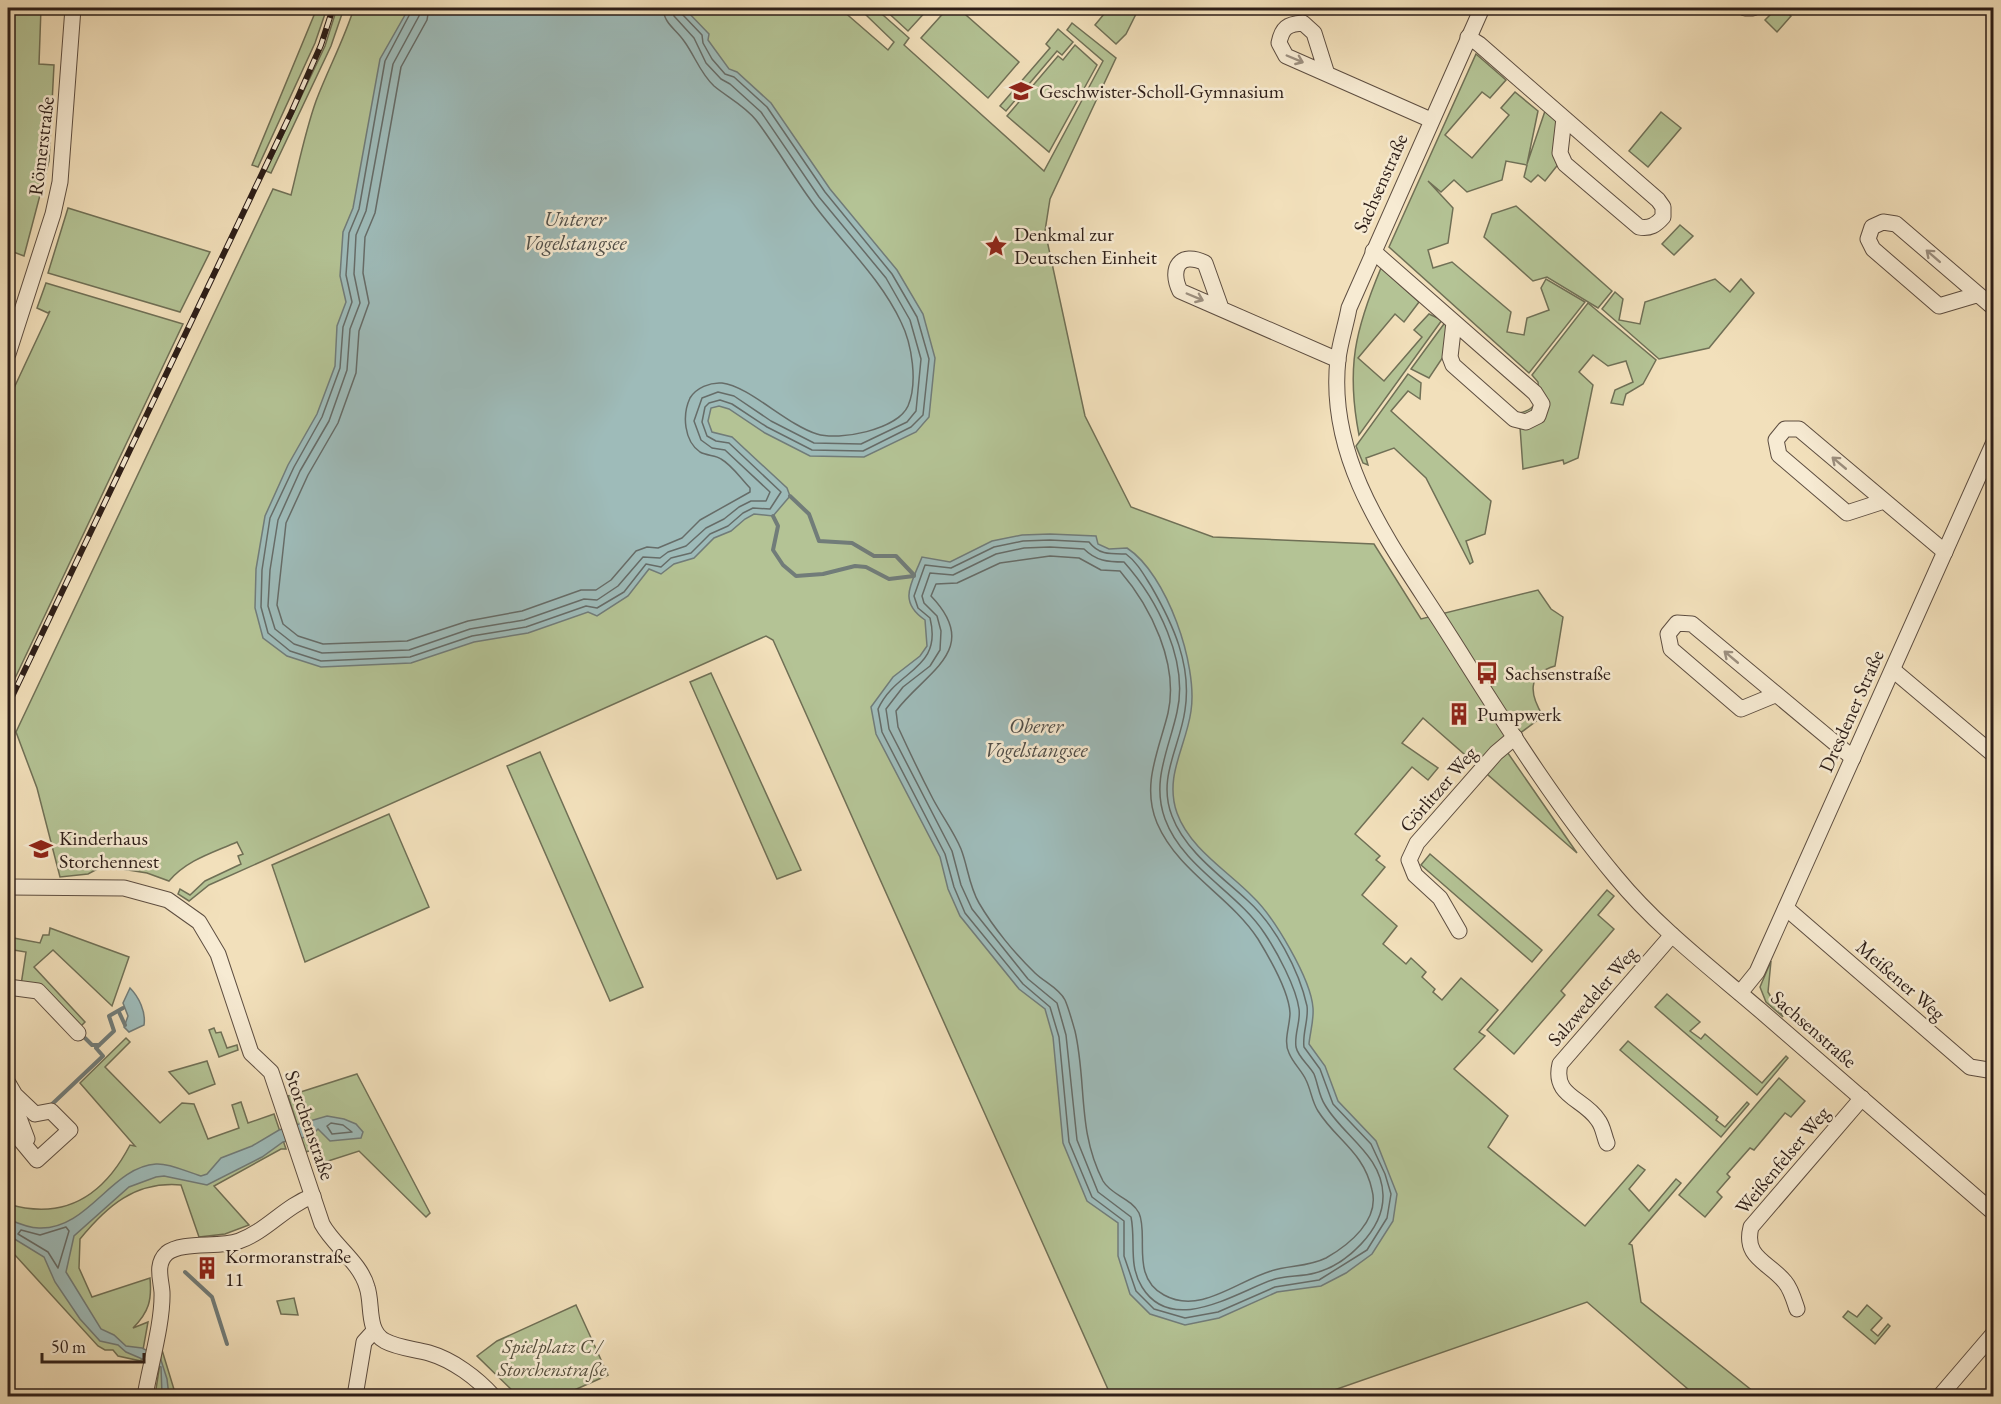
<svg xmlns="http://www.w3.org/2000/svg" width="2001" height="1404" font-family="'EB Garamond',serif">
	<rect width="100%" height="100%" fill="#f2e0bb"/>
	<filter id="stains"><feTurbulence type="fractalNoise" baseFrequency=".00333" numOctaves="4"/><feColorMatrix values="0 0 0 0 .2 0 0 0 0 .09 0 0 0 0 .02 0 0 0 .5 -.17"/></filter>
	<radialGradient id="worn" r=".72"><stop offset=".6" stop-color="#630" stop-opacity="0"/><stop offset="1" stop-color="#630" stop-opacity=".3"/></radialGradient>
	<g fill="#b4c395" stroke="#707056" stroke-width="1.5">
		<polygon points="8,8 41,8 39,64 54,65 49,161 24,256 8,250"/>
		<polygon points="317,8 327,8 315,43 258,167 252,165"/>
		<polygon points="337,8 344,8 331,46 271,173 266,171 325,46"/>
		<path d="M354,8H844L842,10L888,50L894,42L865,14L868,11L864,14L858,8H875L909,38L904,45L1044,171L1103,61L1067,30L1072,23L1116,58L1050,199L1045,231L1085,416L1131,507L1213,537L1374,544L1421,619L1538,590L1551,609L1563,617L1555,666C1526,674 1530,695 1543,716L1503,746L1577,853L1423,718L1402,743L1438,768L1428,780L1412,767L1355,834L1380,856L1376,860L1385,867L1362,895L1397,926L1383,944L1406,964L1411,958L1426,972L1422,977L1435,989L1433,992L1442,1000L1461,978L1498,1010L1479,1032L1485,1036L1454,1069L1508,1116L1488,1147L1585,1226L1638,1165L1645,1170L1629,1189L1649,1211L1676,1179L1681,1183L1629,1244L1632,1245L1641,1302L1759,1396H1696L1587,1302L1317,1396H1111L773,640L766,636L209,885L189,901L178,894L180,889L190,895L205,881L241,864L238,856L243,854L237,842C212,853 187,860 169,881L147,873L103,866L88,874L60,877L37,788L16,732L273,189L291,195C299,163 305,132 316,101C328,69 344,40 354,8Z"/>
		<polygon points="883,8 929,8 908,31"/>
		<polygon points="948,8 958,8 1019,62 988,98 921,38"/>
		<polygon points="1109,8 1139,8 1126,34 1116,44 1095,25"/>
		<polygon points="1777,8 1782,8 1791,16 1777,32 1765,20"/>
		<polygon points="1058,29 1073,42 1062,55 1057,51 1006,111 1000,106 1050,48 1046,44"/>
		<polygon points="1075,45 1097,65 1049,152 1007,116 1058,56 1063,60"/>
		<polygon points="1476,54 1506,80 1490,98 1482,92 1445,135 1472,158 1509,115 1501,108 1515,92 1538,111 1527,164 1545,111 1554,115 1558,127 1560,162 1545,181 1538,175 1531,182 1524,177 1527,165 1506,161 1502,180 1467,192 1454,180 1441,192 1428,181 1453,208 1448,243 1428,250 1433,268 1452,262 1511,312 1507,332 1524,335 1527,318 1549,310 1541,288 1546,279 1585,302 1529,373 1389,247"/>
		<polygon points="1661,112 1681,128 1648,167 1629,151"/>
		<polygon points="1516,206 1612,291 1598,308 1547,277 1533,281 1484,237 1492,214"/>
		<polygon points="68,208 210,252 180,312 48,273"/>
		<polygon points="1680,225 1693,236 1674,255 1662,244"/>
		<path d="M1381,268L1419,302L1404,322L1395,314L1358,358L1384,381L1422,337L1414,330L1429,314L1442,320L1359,435C1346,368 1355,330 1381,268Z"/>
		<polygon points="1715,279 1730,292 1741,279 1754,293 1709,348 1659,359 1602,309 1615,292 1623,299 1619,320 1640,324 1645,302"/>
		<polygon points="46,283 183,324 8,693 8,407 14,388 50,311 48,313 37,308"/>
		<path d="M1588,303L1656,360L1643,384L1626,394L1623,405L1611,403L1615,390L1633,382L1626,361L1608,366L1593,355L1579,372L1593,385L1578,458L1564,464L1563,460L1523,469L1519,413C1536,410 1540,399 1538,382L1532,375Z"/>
		<polygon points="1452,313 1451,345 1429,378 1411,369"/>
		<polygon points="1408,374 1421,383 1420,399 1408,391 1391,411 1491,501 1485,534 1466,541 1473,562 1470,564 1426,478 1394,448 1366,458 1368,465 1363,463 1356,446"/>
		<polygon points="711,673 801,870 777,879 690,682"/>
		<polygon points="540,752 643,987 610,1001 507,766"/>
		<polygon points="389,814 429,907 305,962 272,865"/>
		<polygon points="1430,854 1542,950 1532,962 1421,865"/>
		<polygon points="1607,890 1614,896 1598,915 1614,929 1561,991 1565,995 1514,1054 1487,1030"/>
		<polygon points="50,928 129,957 112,1006 53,950 34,967 85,1022 78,1029 21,985 26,952 8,949 8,937 40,943 43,935 49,935"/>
		<polygon points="1771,961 1768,992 1783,1017 1766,1002 1760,987"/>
		<polygon points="1667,994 1700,1022 1690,1031 1701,1039 1705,1034 1762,1083 1786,1056 1788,1058 1757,1095 1655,1007"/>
		<polygon points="214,1028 216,1033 221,1032 227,1048 237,1045 238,1050 219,1057 209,1030"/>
		<path d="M126,1038L130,1042L105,1067L160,1123L182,1103L194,1104L208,1139L239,1128L232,1105L241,1102L248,1123L274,1114L286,1149H281L214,1186L249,1225L225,1234L199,1237L181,1185C135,1181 107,1206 80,1239L79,1268L92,1297L150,1278C152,1300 149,1312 133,1328L148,1322L141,1361L118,1356L113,1350H105L98,1346L15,1255L8,1257V1204C65,1221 104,1195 130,1145L135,1146L80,1083Z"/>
		<polygon points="1628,1041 1718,1117 1716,1120 1725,1127 1747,1102 1749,1104 1721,1137 1620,1050"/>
		<polygon points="207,1061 215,1084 189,1094 169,1072"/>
		<polygon points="357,1074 430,1213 426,1217 359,1151 322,1163 317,1148 306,1152 288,1096"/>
		<polygon points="1779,1078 1805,1101 1791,1117 1785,1113 1754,1150 1750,1148 1727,1174 1730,1177 1717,1192 1722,1197 1705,1217 1679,1195"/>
		<polygon points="294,1298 298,1315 281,1314 277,1301"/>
		<polygon points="576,1305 608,1375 561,1396 518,1396 477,1356 497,1341"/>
		<polygon points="1867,1305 1882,1318 1871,1330 1878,1336 1888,1324 1890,1326 1875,1344 1843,1317 1848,1311 1857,1317"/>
		<polygon points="162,1350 176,1396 155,1396"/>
	</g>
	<g fill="#9ebbb9" stroke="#717c79" stroke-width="1.5">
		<polygon points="409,8 684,8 709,34 708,40 729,69 737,72 771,103 830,189 897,270 923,314 935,358 929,417 916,432 864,457 810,456 765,433 729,409 719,406 711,408 708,421 712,432 732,437 787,488 790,496 773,516 754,514 745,519 731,531 714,538 694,558 674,564 661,574 649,569 628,596 597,616 588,612 528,633 474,642 411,663 321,667 287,656 263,638 255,608 256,569 265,516 288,465 317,414 335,366 337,326 346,302 340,276 343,232 353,208 380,59"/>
		<path d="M1050,534L1096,536L1098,544L1109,549L1127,548C1167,574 1198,665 1191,711C1186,747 1164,776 1177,813C1190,849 1228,871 1253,897C1274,917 1311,979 1313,1008C1314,1020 1310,1033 1309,1044L1325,1066L1338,1101L1376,1141L1397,1194L1393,1221L1372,1254L1346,1273L1321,1286L1277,1292L1219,1318L1185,1325L1150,1314L1130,1294L1118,1256V1223L1087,1201L1063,1143L1053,1037L1045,1009L1019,989L960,916L948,889L940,857L876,734L871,707L893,677L920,656L927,646L925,620C897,601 912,583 922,557L950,562L992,541L1022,535Z"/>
		<path d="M130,988C139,997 146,1012 144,1025L129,1032L124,1027L128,1016L123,1003Z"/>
		<path d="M327,1116L344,1119L356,1124L363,1132L361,1138L330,1141L318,1129L311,1136L283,1142L262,1157L207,1185L164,1176L156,1177L129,1187L74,1236L66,1272L101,1329L114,1335L126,1346L142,1348L160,1357L167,1379L169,1396H162L161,1367L126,1352L118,1345L100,1341L80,1319L55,1282L44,1257L8,1235V1219C17,1223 28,1228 39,1228C88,1230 111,1167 156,1164C170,1163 187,1172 201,1176L207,1174L221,1158L252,1146L279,1130Z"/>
	</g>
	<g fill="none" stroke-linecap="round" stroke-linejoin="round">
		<g stroke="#666c68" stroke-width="1.5">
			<polyline points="413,8 385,61 359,209 349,233 346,275 352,302 343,327 340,368 322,417 294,467 270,518 262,570 261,607 268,633 290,651 321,661 410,657 472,636 526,627 586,606 597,608 624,592 646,564 661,567 671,558 691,553 710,534 728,526 743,513 753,508 770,509 781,492 729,443 716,441 707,436 702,422 705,407 709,403 720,400 732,404 767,427 812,450 863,451 911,427 923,415 929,359 917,317 892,274 825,192 767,107 734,77 725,74 712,59 703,43 702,35 682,14 680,8"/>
			<polyline points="420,8 419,16 393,64 366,211 356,235 354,274 360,303 350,329 347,370 329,421 300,471 278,520 270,570 268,606 275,629 294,644 322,653 409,650 470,629 524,620 584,599 597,600 618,586 643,557 660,558 668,552 686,546 706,528 724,519 739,507 751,501 766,501 770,492 725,450 712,448 701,440 694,421 702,398 718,392 734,396 771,421 814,443 861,444 907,422 916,411 921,359 910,320 886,278 819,197 761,112 730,84 721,79 706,63 694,38 674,16 672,8"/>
			<path d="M429,8L427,20L401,67L375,213L365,237L363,273L369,303L359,331L356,373L338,423L308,475L286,523L277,605L283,624L298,636L323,644L407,641L468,621L522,611L581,590H596L611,580L636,551L647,547L658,548L682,538L700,520L750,492V488C741,479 732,465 721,459C716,455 707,456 700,452C684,441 682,415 690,398C696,388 710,382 722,383C749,386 787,425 817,434C839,441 897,430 908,406C918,383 912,344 901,322C880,277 841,242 812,202C792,175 776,146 756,120C744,105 727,97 714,86C700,73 695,56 684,41C676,29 664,24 663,8"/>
			<path d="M1050,540L1089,542C1099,555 1110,554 1126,554C1137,562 1144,575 1151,586C1173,624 1192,665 1185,710C1180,747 1157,778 1172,816C1185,851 1221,876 1247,900C1275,925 1299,970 1307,1006C1309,1019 1302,1034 1304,1047L1320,1069L1333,1104L1371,1144L1385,1174L1391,1194L1387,1218L1367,1250L1319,1280L1275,1287L1218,1312L1185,1318L1154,1309L1136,1291L1124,1256V1221L1092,1197L1069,1142L1059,1037L1050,1007L1023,984L965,913L954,887L945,854L882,732L878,709C896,669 943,670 930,618L918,608L914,596L925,565L951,568L994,547L1023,541Z"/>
			<path d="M1050,547L1084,549C1096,561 1108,562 1124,562C1157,599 1189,661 1177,712C1169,749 1151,781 1165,819C1183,868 1238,892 1265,934C1277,952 1296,987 1299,1009C1301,1021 1294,1034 1296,1047C1298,1057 1309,1065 1314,1074C1318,1084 1319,1096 1325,1105C1343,1136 1382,1155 1383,1195C1384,1230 1346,1265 1315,1273C1301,1277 1285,1275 1272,1280C1235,1293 1172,1336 1142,1287C1128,1265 1136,1241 1131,1217L1098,1192L1077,1140L1066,1035L1057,1003L1028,979L972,909L961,885L952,851L889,729L886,709L903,687L930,666L940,650L941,631L937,616L924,603L922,596L930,573L953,575L996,554L1024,548Z"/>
			<path d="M1050,556L1079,558L1101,570L1120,571C1151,607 1179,664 1168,713C1159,750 1141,785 1157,823C1178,872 1230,896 1258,939C1269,957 1289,992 1290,1013C1290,1026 1283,1041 1289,1053C1293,1063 1302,1071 1306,1080C1311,1090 1312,1102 1318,1111C1336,1140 1364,1152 1372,1190C1380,1220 1349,1245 1326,1258C1308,1267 1289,1265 1271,1271C1237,1281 1200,1315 1164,1295C1130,1277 1149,1235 1139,1213C1131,1198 1111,1195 1103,1181C1077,1131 1087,1083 1075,1031C1072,1021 1069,1009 1065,1000C1059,988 1044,982 1035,973C1015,954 993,927 979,903C969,886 968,867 961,849C954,832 942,816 933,799C921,776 909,751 898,727L896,711C925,672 983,650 931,596L936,584L957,583L1000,563Z"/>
			<polygon points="331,1123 343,1125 352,1132 332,1134 327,1126"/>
			<polygon points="66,1227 69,1231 58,1268 48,1252 18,1234 21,1230 40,1235"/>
		</g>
		<g stroke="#717c79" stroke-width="4">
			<polyline points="790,496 809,514 819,541 852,543 874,556 896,556 914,575"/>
			<polyline points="773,516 778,526 773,550 783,565 796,576 823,574 855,566 866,567 889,579 914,576"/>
			<polyline points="119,1012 125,1025"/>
			<polyline points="85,1038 92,1045 99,1045"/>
			<polyline points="49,1107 103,1056 96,1048 114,1031 109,1016 123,1008"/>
			<polyline points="185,1272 212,1297 227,1344"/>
		</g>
		<g stroke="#5e4e41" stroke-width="17">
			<g id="street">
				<path d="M1482,8L1349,308C1346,325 1340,342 1338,359C1326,467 1398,553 1451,638C1503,720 1554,803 1616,877C1658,928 1711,968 1761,1011C1838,1078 1916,1145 1994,1213"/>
				<polyline points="1745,8 1753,8"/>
				<path d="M1468,37L1479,44L1658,200L1663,207V217C1656,225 1650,229 1639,227L1565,164L1560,153L1564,118"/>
				<path d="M1326,71L1314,33L1303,23C1287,24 1282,28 1279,43L1286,56L1431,120"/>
				<polyline points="1373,251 1535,393 1542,404 1538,416 1526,422 1514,419 1453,365 1450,357 1454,322"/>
				<polyline points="1976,295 1939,306 1873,249 1868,239 1872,227 1883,222 1896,224 1994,308"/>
				<path d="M1221,308L1205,263C1180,251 1169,268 1180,291L1338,360"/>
				<polyline points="8,354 53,214 60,182 73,8"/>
				<polyline points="1884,501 1847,513 1779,455 1776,440 1785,429 1799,429 1945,552"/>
				<polyline points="1893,670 1994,755"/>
				<polyline points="1775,695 1741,709 1671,649 1668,634 1677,623 1692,624 1853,758"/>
				<path d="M8,887L124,888L168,900L199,922L218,954L251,1053L271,1072L322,1224C334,1246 360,1262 367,1287C373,1304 366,1331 385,1341C398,1348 415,1349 429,1353C453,1360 477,1378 493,1396"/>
				<polyline points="1786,908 1970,1067 1994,1071"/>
				<polyline points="1459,931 1440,898 1415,875 1409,860 1417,843 1496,753 1515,737"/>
				<polyline points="8,987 38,991 78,1033"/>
				<polyline points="1740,993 1757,972 1994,442"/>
				<polyline points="8,1083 15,1095 35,1114 51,1111 70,1130 37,1160 8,1125"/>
				<polyline points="8,1089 27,1139"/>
				<path d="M1607,1143C1604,1136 1603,1126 1598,1120C1584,1098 1552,1097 1560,1064L1672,935"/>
				<path d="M1797,1309C1794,1300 1791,1289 1785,1282C1769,1262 1743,1258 1751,1227L1862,1098"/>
				<path d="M145,1396C150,1366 163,1322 162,1292C161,1279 155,1264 167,1253C182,1241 219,1248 239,1241C267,1231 285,1206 313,1196"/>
				<polyline points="355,1396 364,1342 374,1331"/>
				<polyline points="1940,1396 1994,1333"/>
			</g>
		</g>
		<use href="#street" stroke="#f7ebd3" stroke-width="15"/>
		<g stroke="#2d1e18" stroke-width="6">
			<polyline id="rail" points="8,705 291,113 321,45 333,8"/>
		</g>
		<use href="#rail" stroke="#f7ebd3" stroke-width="4" stroke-dasharray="11" stroke-linecap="butt"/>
	</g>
	<defs><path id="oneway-shaft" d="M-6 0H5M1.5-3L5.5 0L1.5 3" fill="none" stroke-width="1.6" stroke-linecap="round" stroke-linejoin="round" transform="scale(1.5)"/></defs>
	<g stroke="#9c8f7f">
		<use href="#oneway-shaft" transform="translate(1295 59) rotate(23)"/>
		<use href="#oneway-shaft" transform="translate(1933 256) rotate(-139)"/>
		<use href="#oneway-shaft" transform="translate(1195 297) rotate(23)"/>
		<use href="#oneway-shaft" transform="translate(1839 463) rotate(-140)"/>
		<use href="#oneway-shaft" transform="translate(1731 657) rotate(-140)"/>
	</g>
	<defs>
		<g id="school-bare" transform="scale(1.8)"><path d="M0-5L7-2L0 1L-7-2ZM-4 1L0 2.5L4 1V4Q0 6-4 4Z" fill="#8f2418" stroke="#f7ebd3" stroke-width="2.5" paint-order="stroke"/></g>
		<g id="sight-bare" transform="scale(1.8)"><path d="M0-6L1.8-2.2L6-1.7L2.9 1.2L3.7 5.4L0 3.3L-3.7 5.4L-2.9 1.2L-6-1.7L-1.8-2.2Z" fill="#8f2418" stroke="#f7ebd3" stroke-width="2.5" paint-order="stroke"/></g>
		<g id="bus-bare" transform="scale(1.8)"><path d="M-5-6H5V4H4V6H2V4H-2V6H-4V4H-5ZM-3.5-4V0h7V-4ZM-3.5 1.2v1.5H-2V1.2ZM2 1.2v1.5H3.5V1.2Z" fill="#8f2418" stroke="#f7ebd3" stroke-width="2.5" paint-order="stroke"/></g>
		<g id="building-bare" transform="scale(1.8)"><path d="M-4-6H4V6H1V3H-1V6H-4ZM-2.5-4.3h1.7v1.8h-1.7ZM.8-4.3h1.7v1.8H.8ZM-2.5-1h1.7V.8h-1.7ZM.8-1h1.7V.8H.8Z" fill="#8f2418" stroke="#f7ebd3" stroke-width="2.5" paint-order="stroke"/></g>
	</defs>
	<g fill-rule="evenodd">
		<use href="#school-bare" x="1021" y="91"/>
		<use href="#sight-bare" x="996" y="246"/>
		<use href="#bus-bare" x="1487" y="673"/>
		<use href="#building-bare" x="1459" y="714"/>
		<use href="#school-bare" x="41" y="849"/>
		<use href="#building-bare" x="207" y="1268"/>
	</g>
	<g text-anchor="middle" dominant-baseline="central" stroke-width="5" stroke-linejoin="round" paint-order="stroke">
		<g font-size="20" fill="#2d1e18" stroke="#f7ebd3" text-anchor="start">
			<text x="1039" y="91">Geschwister-Scholl-Gymnasium</text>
			<text x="1014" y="234">Denkmal zur<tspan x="1014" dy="23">Deutschen Einheit</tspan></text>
			<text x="1505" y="673">Sachsenstraße</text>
			<text x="1477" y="714">Pumpwerk</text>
			<text x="59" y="838">Kinderhaus<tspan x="59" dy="23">Storchennest</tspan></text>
			<text x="225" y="1256">Kormoranstraße<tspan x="225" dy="23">11</tspan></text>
		</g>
		<g font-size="20" fill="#2d1e18" stroke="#f7ebd3">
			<text transform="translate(41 146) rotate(-83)">Römerstraße</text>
			<text transform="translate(1380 183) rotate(-66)">Sachsenstraße</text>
			<text transform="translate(1851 711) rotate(-66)">Dresdener Straße</text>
			<text transform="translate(1438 789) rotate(-49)">Görlitzer Weg</text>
			<text transform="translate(1901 980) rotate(41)">Meißener Weg</text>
			<text transform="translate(1592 996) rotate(-49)">Salzwedeler Weg</text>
			<text transform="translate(1814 1029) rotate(41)">Sachsenstraße</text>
			<text transform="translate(310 1125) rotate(71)">Storchenstraße</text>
			<text transform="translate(1782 1160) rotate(-50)">Weißenfelser Weg</text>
		</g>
		<g font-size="20" font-style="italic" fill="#56503e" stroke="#f7ebd3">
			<text x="552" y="1346">Spielplatz C /<tspan x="552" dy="23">Storchenstraße</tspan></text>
		</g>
		<g font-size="21" font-style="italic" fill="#4f4d48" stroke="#f7ebd3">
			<text x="575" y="218">Unterer<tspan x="575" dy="24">Vogelstangsee</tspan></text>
			<text x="1036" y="725">Oberer<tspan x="1036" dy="24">Vogelstangsee</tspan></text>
		</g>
	</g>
	<rect width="2001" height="1404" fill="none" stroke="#f2e0bb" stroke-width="30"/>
	<rect x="9" y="9" width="1983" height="1386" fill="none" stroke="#2d1e18" stroke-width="3"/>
	<rect x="15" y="15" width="1971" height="1374" fill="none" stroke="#2d1e18" stroke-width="1.5"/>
	<path d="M42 1353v9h102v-9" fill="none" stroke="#2d1e18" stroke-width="3"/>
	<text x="51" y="1353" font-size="18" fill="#2d1e18" stroke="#f7ebd3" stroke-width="4.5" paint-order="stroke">50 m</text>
	<rect width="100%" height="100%" filter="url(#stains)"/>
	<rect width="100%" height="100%" fill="url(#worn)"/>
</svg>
